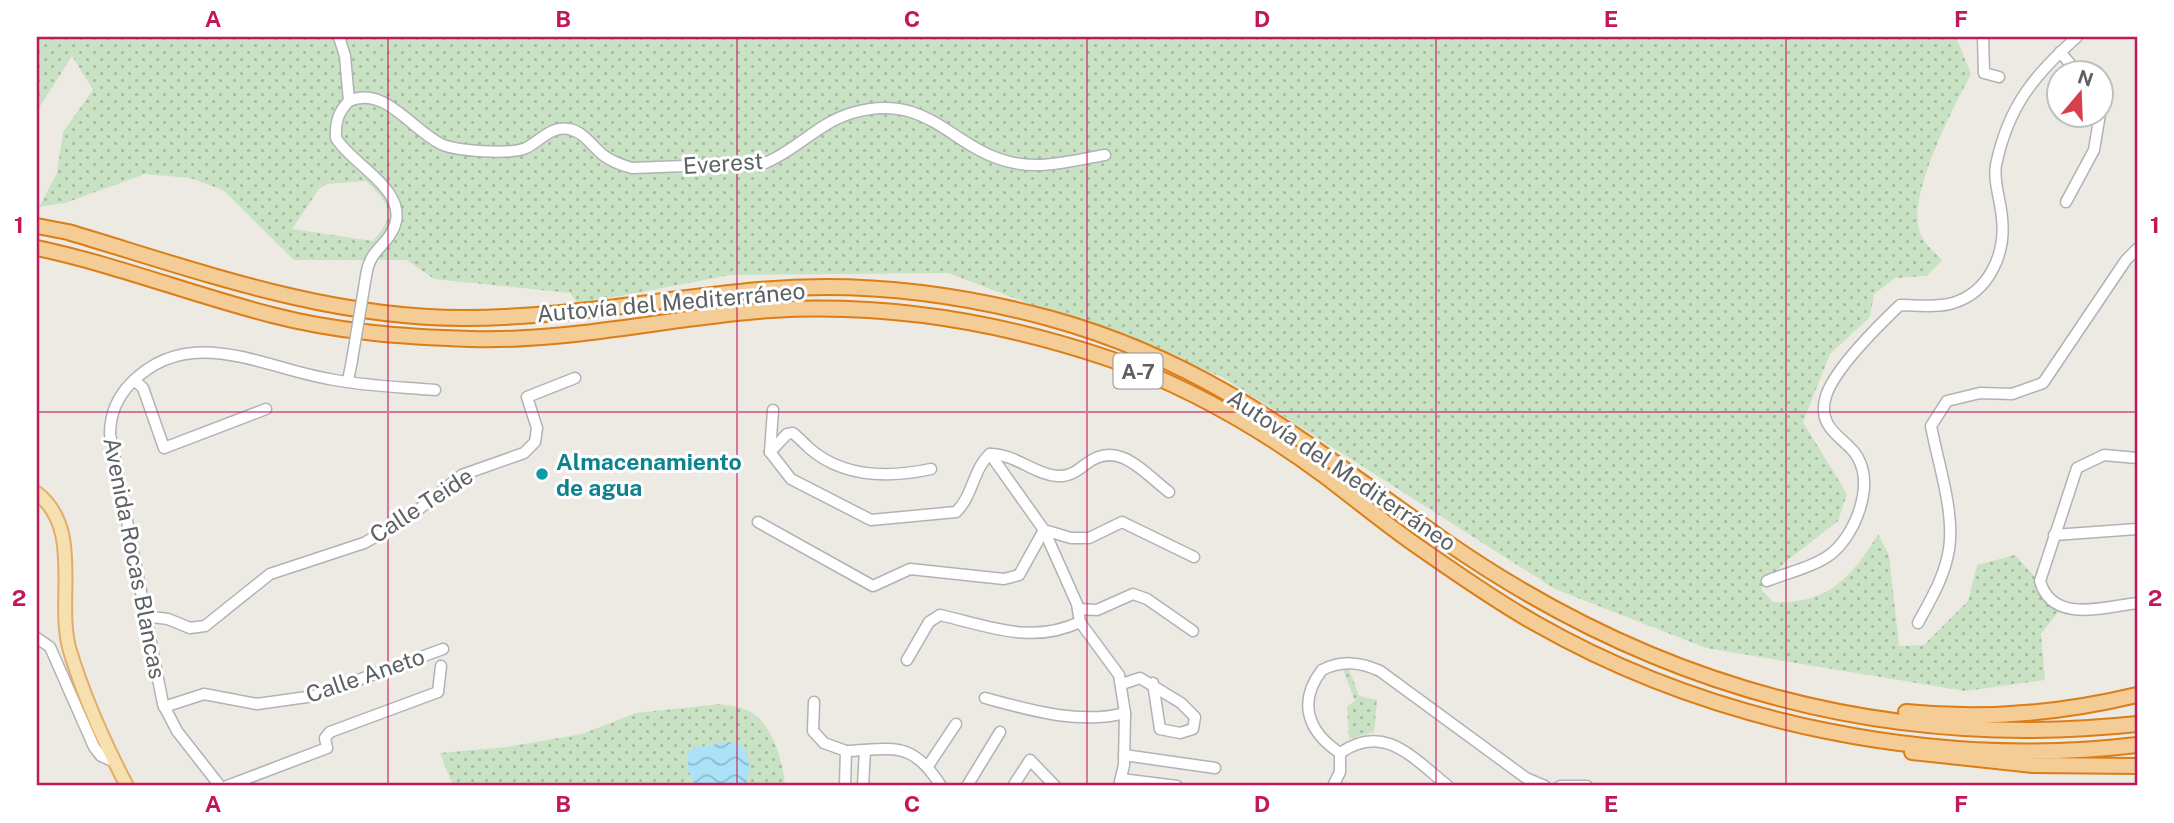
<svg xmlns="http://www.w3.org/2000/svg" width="2174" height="823" font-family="'Public Sans',sans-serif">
	<defs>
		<pattern id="grass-dots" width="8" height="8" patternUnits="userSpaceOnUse" patternTransform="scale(1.75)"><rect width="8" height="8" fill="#c8e2c3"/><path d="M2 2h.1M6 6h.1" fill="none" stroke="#a6bba2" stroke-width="1.8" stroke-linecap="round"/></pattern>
		<pattern id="water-waves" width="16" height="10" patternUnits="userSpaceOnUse" patternTransform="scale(1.75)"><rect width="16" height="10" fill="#abe2f7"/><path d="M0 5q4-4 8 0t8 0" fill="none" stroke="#8ebbcc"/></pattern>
	</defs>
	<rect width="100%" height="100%" fill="#edeae4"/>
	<g fill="url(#grass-dots)" fill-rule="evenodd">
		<path d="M37,37H1956L1971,74C1954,106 1904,201 1921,235C1925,244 1935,253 1942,260L1927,276L1895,278L1874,294L1870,317L1830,354L1803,422L1847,494L1838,521L1784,563L1761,589L1773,602C1826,605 1852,578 1878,534L1889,555L1899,646L1924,645L1968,601L1977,565L2015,555L2062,607L2041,634L2045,680L1965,691L1706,648L1555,589L1222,377L948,273L730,275L578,304L570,293L434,279L407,260H294L223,190L190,178L145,174L65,203L39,207L57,173L63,132L93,90L72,56L37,111ZM366,181C390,204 397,214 373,241L292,229L319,189L326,184Z"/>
		<polygon points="1348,666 1359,696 1377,700 1374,732 1349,739 1347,706 1355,701 1342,667"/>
		<path d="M720,704C728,706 739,706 747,710C772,721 783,761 785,786H453L440,753L507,747L582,734L636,713Z"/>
	</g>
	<path fill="url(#water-waves)" d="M730,742L740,744C751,757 751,771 745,786H696L688,770V754L693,748Z"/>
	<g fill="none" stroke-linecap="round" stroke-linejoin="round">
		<g stroke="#b0b3b5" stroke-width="13">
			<g id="minor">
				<path d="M339,37L345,56L349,101C338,112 335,123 336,138C351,164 407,189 395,225C387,248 370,247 366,276"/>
				<polyline points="1983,37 1984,73 1999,77"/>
				<polyline points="2060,52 2079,74"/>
				<path d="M349,101C384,85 411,129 441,144C456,151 510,155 526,148C540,141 552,125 569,129C584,132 591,145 603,155C612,162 621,165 632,168L765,163C797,150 818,123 852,113C929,91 950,148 1010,162C1041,170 1074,160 1105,155"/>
				<polyline points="2066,202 2094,150 2100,114"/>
				<polyline points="134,380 143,388 164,448 266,409"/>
				<polyline points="348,381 352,360"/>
				<path d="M770,452L791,479L871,520L956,512C973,496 973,469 990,454"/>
				<path d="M770,452L787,434L793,433C799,438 804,443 809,448C843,478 889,478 931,469"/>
				<polyline points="770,452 773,410"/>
				<polyline points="990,454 1044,530 1077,604 1080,622 1119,675 1125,713 1124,765 1119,786"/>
				<path d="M990,454C1016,454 1033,474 1057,476C1069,477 1077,471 1086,464C1118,439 1143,472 1169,492"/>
				<path d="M2137,458L2104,455L2077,468L2040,581C2052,624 2104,607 2137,603"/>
				<polyline points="758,522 873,586 910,569 1004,579 1019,575 1044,530 1071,538 1089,538 1122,522 1194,557"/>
				<polyline points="2054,535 2137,529"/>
				<path d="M1767,581C1786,573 1814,567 1831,554C1855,535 1874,487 1858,458C1849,439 1815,431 1826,396C1835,368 1879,325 1900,305C1916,305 1938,308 1953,303C1989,292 2006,254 2002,218C2001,202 1993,181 1996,165C2008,107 2034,75 2077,37"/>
				<polyline points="1078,609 1097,610 1133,594 1147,599 1193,631"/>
				<polyline points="144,616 168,619 190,628 205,626 270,574 364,543 404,521 462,475 524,453 535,442 537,428 527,397 575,378"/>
				<path d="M1918,623C1931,599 1945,576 1949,549C1955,513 1938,463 1931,426L1947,401L1980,393L2012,394L2043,383L2126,260L2137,249"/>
				<polyline points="37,638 50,647 94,747 101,756 115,762"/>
				<path d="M907,660L929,622L940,615C989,626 1031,645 1080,622"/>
				<polyline points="1122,684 1140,678 1181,703 1195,717 1193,729 1180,733 1160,729 1153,683"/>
				<path d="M985,698C1029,710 1080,725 1125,713"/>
				<polyline points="814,702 813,731 824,743 846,751"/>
				<polyline points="164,707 204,694 257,704 314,696 443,649"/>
				<path d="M1340,753C1384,722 1413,758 1448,786"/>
				<polyline points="1124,755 1215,768"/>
				<polyline points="928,766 956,724"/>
				<polyline points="1121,779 1177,786"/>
				<path d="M220,786L177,731L163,704L110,434C110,413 118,396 132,382C190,324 261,367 329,379C364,386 400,387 435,390"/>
				<polyline points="227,786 327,748 325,738 330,732 438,692 441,666"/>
				<path d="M845,786L846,751C894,749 912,740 941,786"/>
				<polyline points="863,786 865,750"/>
				<polyline points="967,786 1000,732"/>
				<polyline points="1013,786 1030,760 1055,786"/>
				<path d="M1333,786L1340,772V753C1308,732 1297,702 1322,670C1342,660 1360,662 1380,671L1526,778L1545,786"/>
				<polyline points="1560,786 1587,786"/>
			</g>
		</g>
		<g stroke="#e4ac67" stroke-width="16">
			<path id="major" d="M37,493C84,530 55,600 70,651C84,697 105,744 127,786"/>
		</g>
		<g stroke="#dc7d16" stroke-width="18">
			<g id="highway">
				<path d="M37,226L68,232C199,271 326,318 464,318C563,318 661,299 759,290C858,281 957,293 1052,319C1211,363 1312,448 1442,539C1651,685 1882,751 2137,724"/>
				<path d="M37,248C117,265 193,295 272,315C337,332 404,337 471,339C572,342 670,317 771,310C886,303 1001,322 1110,359C1187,386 1260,428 1325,476C1358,501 1389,527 1423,550C1459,575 1496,601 1535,623C1712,724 1934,769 2137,745"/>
				<path d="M1906,712C1983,720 2062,713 2137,695"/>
				<polyline points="1912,752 2033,765 2137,766"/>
			</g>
		</g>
		<use href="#minor" stroke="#fff" stroke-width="10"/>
		<use href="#major" stroke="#f7e0af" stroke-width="12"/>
		<use href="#highway" stroke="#f3cc96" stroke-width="14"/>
		<g stroke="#b0b3b5" stroke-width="13" stroke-linecap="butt">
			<polyline id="minor-bridge" points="352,360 366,276"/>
		</g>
		<use href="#minor-bridge" stroke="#fff" stroke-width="10"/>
	</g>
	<path fill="none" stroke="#c2185b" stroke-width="2" stroke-opacity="0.55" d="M388,37V786M737,37V786M1087,37V786M1436,37V786M1786,37V786M37,412H2137"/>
	<circle fill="#0f9aa8" stroke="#fff" stroke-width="2.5" cx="542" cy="474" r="7"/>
	<g text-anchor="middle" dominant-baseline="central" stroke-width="6" stroke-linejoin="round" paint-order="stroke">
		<rect fill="#fff" stroke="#8d9092" stroke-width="2" x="1113.5" y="353.5" width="49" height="35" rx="5"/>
		<g font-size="21" font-weight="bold" fill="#5c6163">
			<text x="1138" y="371">A-7</text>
		</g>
		<g font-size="23" fill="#5c6163" stroke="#fff">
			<text transform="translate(723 163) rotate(-4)">Everest</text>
			<text transform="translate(671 302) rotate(-5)">Autovía del Mediterráneo</text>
			<text transform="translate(1342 470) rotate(34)">Autovía del Mediterráneo</text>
			<text transform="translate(421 505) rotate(-33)">Calle Teide</text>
			<text transform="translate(135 558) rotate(79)">Avenida Rocas Blancas</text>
			<text transform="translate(365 675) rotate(-19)">Calle Aneto</text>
		</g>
		<g font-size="23" font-weight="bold" fill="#0d838f" stroke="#fff" text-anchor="start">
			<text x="556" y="461">Almacenamiento<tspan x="556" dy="26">de agua</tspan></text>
		</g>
	</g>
	<rect width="2174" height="823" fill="none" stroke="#ffffff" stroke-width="77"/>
	<g transform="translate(2080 94) rotate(19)"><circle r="33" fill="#ffffff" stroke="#bec0c1" stroke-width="2"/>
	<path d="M0-5L12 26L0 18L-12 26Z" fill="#d83f4d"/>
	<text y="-10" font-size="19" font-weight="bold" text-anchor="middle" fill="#5c6163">N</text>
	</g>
	<rect x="38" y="38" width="2098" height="746" fill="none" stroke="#c2185b" stroke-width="2.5"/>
	<g font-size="23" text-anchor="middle" font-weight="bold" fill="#c2185b">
		<text x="213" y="27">A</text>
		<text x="563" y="27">B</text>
		<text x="912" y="27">C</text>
		<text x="1262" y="27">D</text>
		<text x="1611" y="27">E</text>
		<text x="1961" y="27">F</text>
		<text x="19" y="233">1</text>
		<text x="2155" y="233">1</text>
		<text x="19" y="606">2</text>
		<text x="2155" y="606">2</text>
		<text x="213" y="812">A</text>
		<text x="563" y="812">B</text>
		<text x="912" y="812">C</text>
		<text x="1262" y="812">D</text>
		<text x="1611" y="812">E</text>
		<text x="1961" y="812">F</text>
	</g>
</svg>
